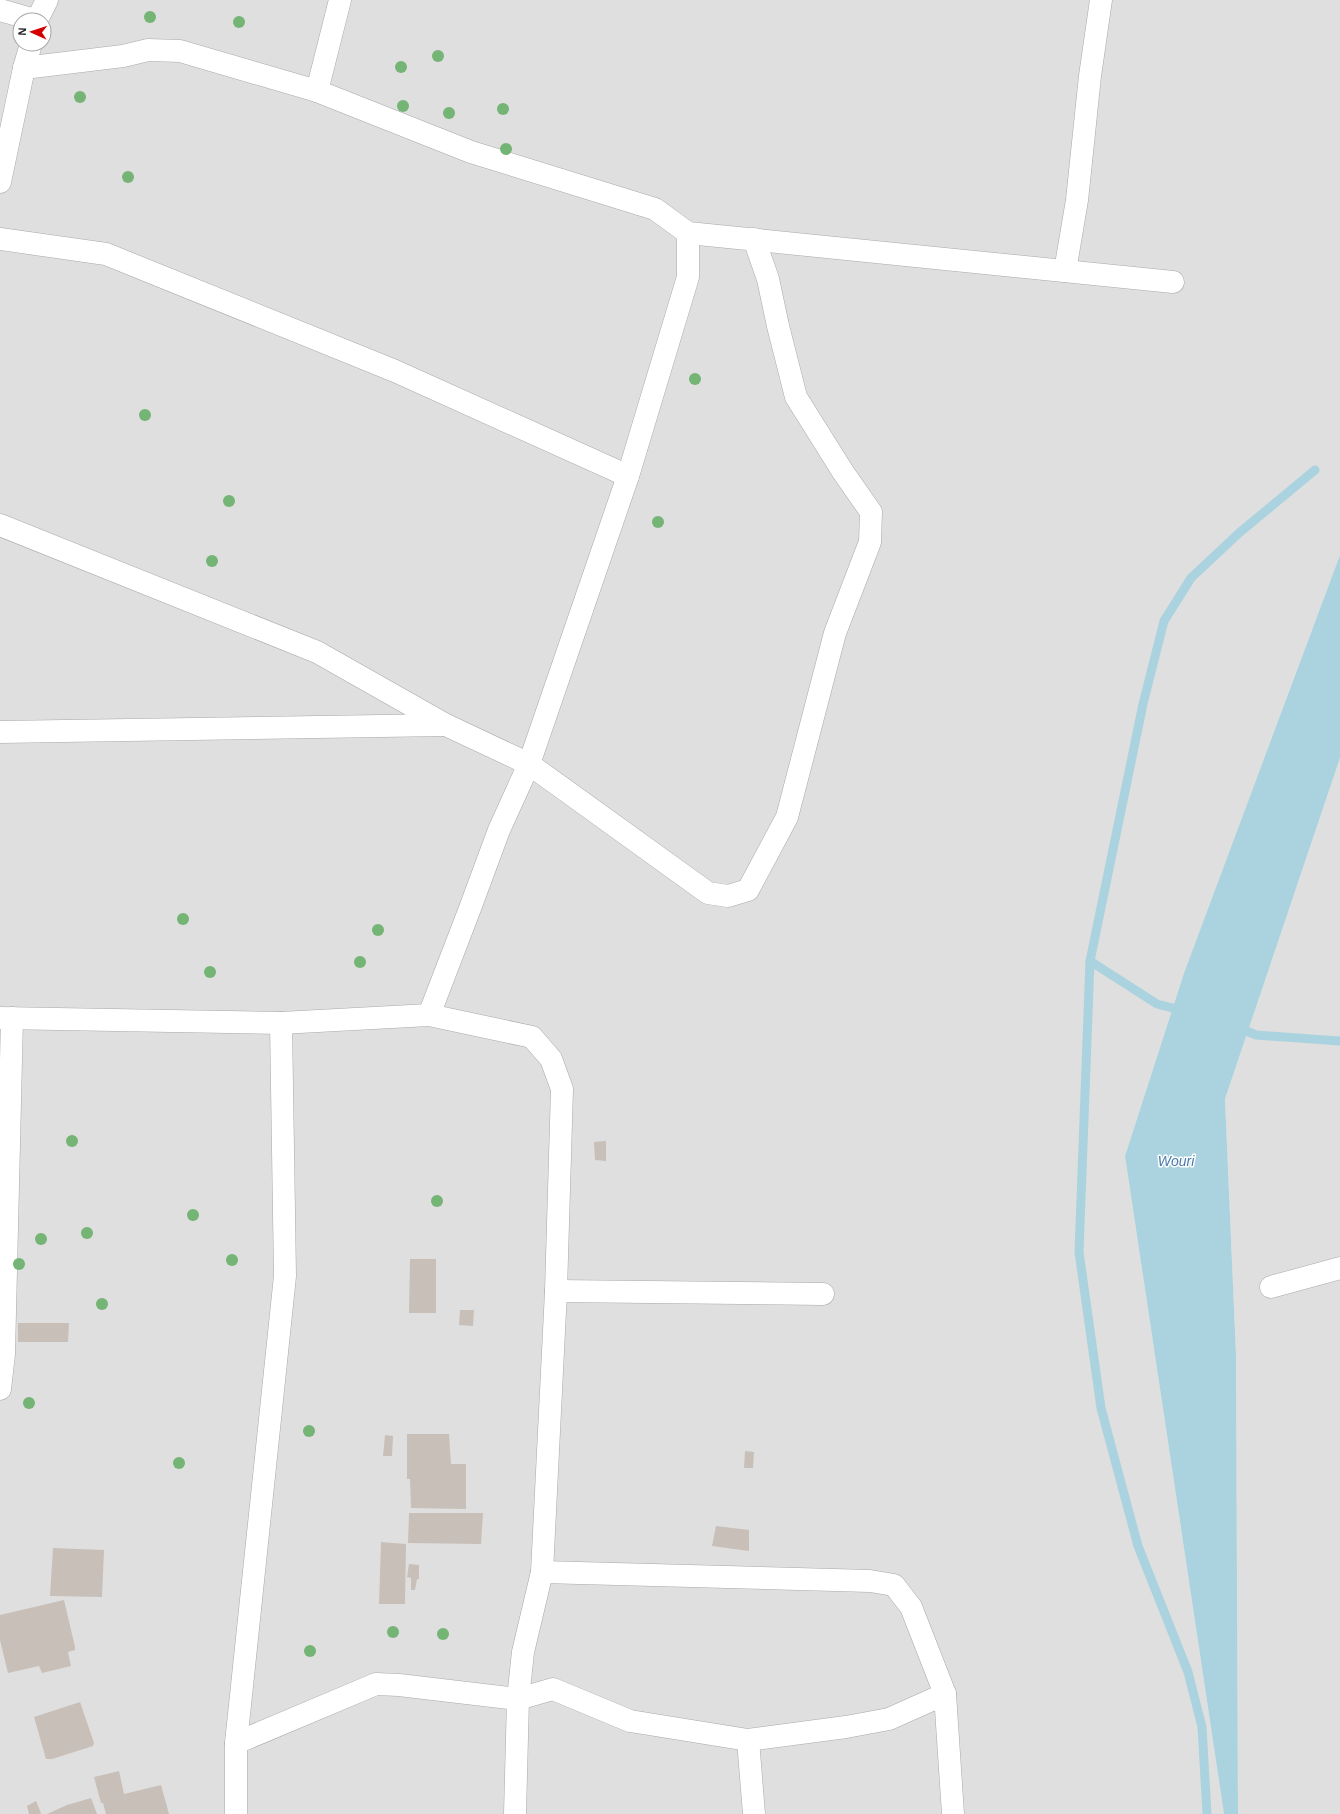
<svg xmlns="http://www.w3.org/2000/svg" width="1340" height="1814" font-family="Arial,sans-serif">
	<rect width="100%" height="100%" fill="#f2efe9"/>
	<g fill="#e0dfdf" fill-rule="evenodd">
		<path d="M0,0H1340V555L1184,973L1125,1156L1224,1814H0ZM20,20H44V44H20Z"/>
		<polygon points="1340,758 1340,1814 1238,1814 1236,1355 1225,1099"/>
	</g>
	<polygon fill="#aad3df" points="1340,555 1340,758 1225,1099 1236,1355 1238,1814 1224,1814 1125,1156 1184,973"/>
	<g fill="none" stroke-linecap="round" stroke-linejoin="round">
		<g stroke="#aad3df" stroke-width="9">
			<polyline points="1090,961 1157,1004 1185,1011"/>
			<polyline points="1237,1027 1256,1035 1340,1041"/>
			<polyline points="1207,1814 1202,1727 1188,1672 1138,1546 1101,1408 1079,1252 1090,961 1143,704 1164,621 1191,578 1239,533 1315,470"/>
		</g>
	</g>
	<g fill="#c7bfb8">
		<polygon points="606,1141 606,1161 595,1160 594,1142"/>
		<polygon points="410,1259 436,1259 436,1313 409,1313"/>
		<polygon points="460,1310 474,1310 473,1326 459,1325"/>
		<polygon points="18,1323 69,1323 68,1342 18,1342"/>
		<polygon points="407,1434 449,1434 451,1464 466,1464 466,1509 411,1508 410,1479 407,1479"/>
		<polygon points="385,1435 393,1436 392,1456 383,1456"/>
		<polygon points="745,1451 754,1452 753,1468 744,1468"/>
		<polygon points="409,1513 483,1513 481,1544 408,1543"/>
		<polygon points="716,1526 749,1530 749,1551 712,1546"/>
		<polygon points="381,1542 406,1544 405,1604 379,1604"/>
		<polygon points="53,1548 104,1550 102,1597 50,1596"/>
		<polygon points="409,1564 419,1565 419,1579 417,1579 415,1590 411,1590 411,1578 407,1577"/>
		<polygon points="64,1600 75,1647 75,1650 68,1652 71,1666 42,1673 39,1666 8,1673 0,1640 0,1615"/>
		<polygon points="80,1702 94,1743 93,1746 52,1759 46,1759 34,1717"/>
		<polygon points="119,1771 124,1794 161,1785 169,1814 106,1814 103,1803 101,1803 94,1777"/>
		<polygon points="91,1798 97,1814 47,1814 67,1805"/>
		<polygon points="36,1801 41,1813 40,1814 29,1814 27,1806"/>
	</g>
	<g fill="none" stroke-linecap="round" stroke-linejoin="round">
		<g stroke="#a9a9a9" stroke-width="23">
			<g id="street">
				<polyline points="0,10 35,20"/>
				<polyline points="37,20 47,0"/>
				<polyline points="24,68 123,56 148,50 180,51 317,91 471,152 655,209 688,233 1173,282"/>
				<polyline points="317,91 340,0"/>
				<polyline points="0,182 24,68 31,44"/>
				<polyline points="688,233 688,277 628,476 529,764 708,893 728,896 748,890 787,817 835,633 870,542 871,512 843,472 796,397 778,326 768,279 754,239"/>
				<polyline points="0,239 106,254 395,371 628,476"/>
				<polyline points="1065,271 1077,200 1090,76 1101,0"/>
				<polyline points="0,525 317,652 446,725 529,764 499,830 469,911 429,1015"/>
				<polyline points="0,732 445,725"/>
				<polyline points="0,1018 281,1023 429,1015 532,1037 551,1059 562,1089 556,1291 542,1572 523,1652 518,1699 515,1814"/>
				<polyline points="1271,1287 1340,1268"/>
				<polyline points="556,1291 823,1294"/>
				<polyline points="0,1389 4,1354 12,1018"/>
				<polyline points="542,1572 870,1581 894,1585 911,1607 945,1694 953,1814"/>
				<polyline points="748,1740 754,1814"/>
				<polyline points="236,1743 376,1684 399,1685 518,1699 553,1689 630,1721 748,1740 846,1727 889,1719 945,1694"/>
				<polyline points="236,1814 236,1743 285,1276 281,1023"/>
			</g>
		</g>
		<use href="#street" stroke="#fff" stroke-width="22"/>
	</g>
	<g fill="#74b475">
		<circle cx="150" cy="17" r="6"/>
		<circle cx="239" cy="22" r="6"/>
		<circle cx="438" cy="56" r="6"/>
		<circle cx="401" cy="67" r="6"/>
		<circle cx="80" cy="97" r="6"/>
		<circle cx="403" cy="106" r="6"/>
		<circle cx="503" cy="109" r="6"/>
		<circle cx="449" cy="113" r="6"/>
		<circle cx="506" cy="149" r="6"/>
		<circle cx="128" cy="177" r="6"/>
		<circle cx="695" cy="379" r="6"/>
		<circle cx="145" cy="415" r="6"/>
		<circle cx="229" cy="501" r="6"/>
		<circle cx="658" cy="522" r="6"/>
		<circle cx="212" cy="561" r="6"/>
		<circle cx="183" cy="919" r="6"/>
		<circle cx="378" cy="930" r="6"/>
		<circle cx="360" cy="962" r="6"/>
		<circle cx="210" cy="972" r="6"/>
		<circle cx="72" cy="1141" r="6"/>
		<circle cx="437" cy="1201" r="6"/>
		<circle cx="193" cy="1215" r="6"/>
		<circle cx="87" cy="1233" r="6"/>
		<circle cx="41" cy="1239" r="6"/>
		<circle cx="232" cy="1260" r="6"/>
		<circle cx="19" cy="1264" r="6"/>
		<circle cx="102" cy="1304" r="6"/>
		<circle cx="29" cy="1403" r="6"/>
		<circle cx="309" cy="1431" r="6"/>
		<circle cx="179" cy="1463" r="6"/>
		<circle cx="393" cy="1632" r="6"/>
		<circle cx="443" cy="1634" r="6"/>
		<circle cx="310" cy="1651" r="6"/>
	</g>
	<g text-anchor="middle" dominant-baseline="central" stroke-width="3" stroke-linejoin="round" paint-order="stroke">
		<g font-size="14" font-style="italic" fill="#4a7aab" stroke="#fff">
			<text x="1176" y="1161">Wouri</text>
		</g>
	</g>
	<g transform="translate(32 32) rotate(273)"><circle r="19" fill="#ffffff" stroke="#a7a7a7"/>
	<path d="M0-3L7 15L0 10L-7 15Z" fill="#d40000"/>
	<text y="-6" font-size="11" font-weight="bold" text-anchor="middle" fill="#222222">N</text>
	</g>
</svg>
